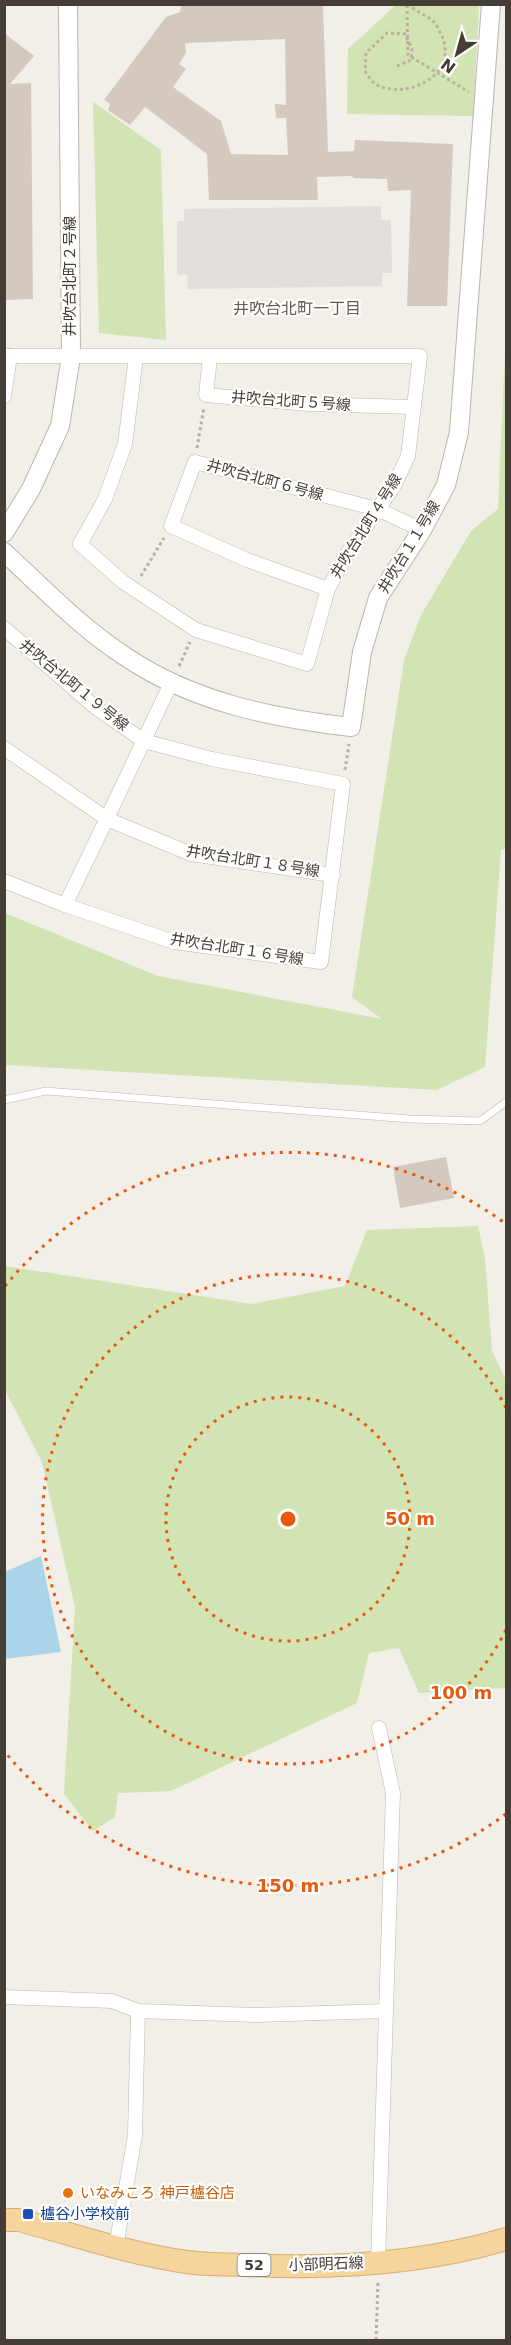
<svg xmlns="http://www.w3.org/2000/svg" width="511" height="2345" font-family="'DejaVu Sans','Noto Sans JP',sans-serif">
	<rect width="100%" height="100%" fill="#f2eee8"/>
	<g fill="#d2e3b4">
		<polygon points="396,5 479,5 473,116 347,114 348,49"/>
		<polygon points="93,102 161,150 166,340 99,333"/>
		<polygon points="506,329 506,849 501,850 485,1067 437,1090 5,1065 5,913 158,976 382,1019 352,997 404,660 421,615 471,531 498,509"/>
		<polygon points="478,1226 485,1259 492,1351 506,1380 506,1688 419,1693 399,1648 369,1653 357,1703 171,1791 118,1793 115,1817 93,1831 64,1794 75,1607 42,1462 5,1390 5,1266 252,1304 345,1286 367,1230"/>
	</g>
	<polygon fill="#e1dedc" points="381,206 381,220 391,220 392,273 382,273 382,286 188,289 187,274 177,275 177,221 184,221 184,209"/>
	<polygon fill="#aad5e9" points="41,1556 61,1652 5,1659 5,1572"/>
	<g fill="#d3c9be" fill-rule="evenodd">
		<path d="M323,5L328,152L354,151L355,140L453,144L447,306H407L411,190L388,191L387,179L352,178L353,176L317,177L318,200H209L207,154L145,107L130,125L108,110L110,104L104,100L166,17L180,12L181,6ZM285,39L286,105L275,104L276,118H286L288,155L231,154L221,121L173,87L186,69L179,64L186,53L185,43Z"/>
		<polygon points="4,33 34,56 10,84 31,83 33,299 4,300"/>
		<polygon points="446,1157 454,1198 400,1208 393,1167"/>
	</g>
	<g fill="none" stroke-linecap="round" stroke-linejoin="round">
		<g stroke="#bdb5ab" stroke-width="8">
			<polyline id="service" points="4,1100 46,1091 410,1119 480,1121 506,1102"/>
		</g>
		<g stroke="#bdb5ab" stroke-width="15">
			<g id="minor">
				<polyline points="4,356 420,356 408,456 394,486 350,549 328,589 307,664 196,630 123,582 80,544 105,499 125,444 136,357"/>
				<polyline points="210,357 206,395 309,404 413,407"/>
				<polyline points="4,396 10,356"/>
				<polyline points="328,589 247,560 171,526 195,462 377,509 422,530"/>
				<path d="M4,628L95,707L144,741L212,759L343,784L321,962L174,942L65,905C101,832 136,757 171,683"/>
				<polyline points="4,748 107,819 191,854 333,875"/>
				<polyline points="4,881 65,905"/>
				<polyline points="4,1997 112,2001 138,2011 257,2015 385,2011"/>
				<polyline points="116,2247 135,2135 138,2011"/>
				<polyline points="378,2262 393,1793 379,1728"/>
			</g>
		</g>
		<g stroke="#bdb5ab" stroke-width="20">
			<g id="tertiary">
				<polyline points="4,533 31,489 60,426 71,356 68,4"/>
				<path d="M4,552C43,588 81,628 126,657C193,702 272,718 351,727L362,652L378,598L422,530L446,485L459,432L491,4"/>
			</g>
		</g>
		<g stroke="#d8b070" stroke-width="24">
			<path id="primary" d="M4,2220H19C75,2235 130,2254 187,2262C206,2265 226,2264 246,2265C332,2269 423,2264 506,2239"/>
		</g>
		<g stroke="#bdaf9e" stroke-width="3" stroke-dasharray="3 3" stroke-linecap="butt">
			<polyline points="407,5 408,55 469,92"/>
			<path d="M397,66L411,60L412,49L405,34L387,33L366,53L365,71C368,76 373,83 377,85C407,100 461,75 441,34C439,31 437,25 434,22C427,15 415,11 407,4"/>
			<polyline points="197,448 204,407"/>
			<polyline points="141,576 164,538"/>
			<polyline points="179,666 190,642"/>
			<polyline points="345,770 349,744"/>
			<polyline points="376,2340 378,2282"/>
		</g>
		<use href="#service" stroke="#fff" stroke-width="7"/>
		<use href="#minor" stroke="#fff" stroke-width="14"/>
		<use href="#tertiary" stroke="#fff" stroke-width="18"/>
		<use href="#primary" stroke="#f5d49e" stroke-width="22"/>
	</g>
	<g fill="none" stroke="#e8590c" stroke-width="3" stroke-dasharray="3 6">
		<circle cx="288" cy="1519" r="122"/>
		<path d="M506 1630A245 245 0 1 1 506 1408"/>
		<path d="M506 1814A367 367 0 0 1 5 1752M5 1286A367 367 0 0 1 506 1224"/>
	</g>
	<circle fill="#e8710a" stroke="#fff" stroke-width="2" cx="68" cy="2193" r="6"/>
	<rect fill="#1a4fb4" stroke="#fff" stroke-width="2" x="22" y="2208" width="12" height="12" rx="3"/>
	<g text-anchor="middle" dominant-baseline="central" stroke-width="4.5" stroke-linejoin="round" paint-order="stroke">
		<rect fill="#fff" stroke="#7d7873" stroke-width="1.5" x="237.5" y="2254" width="33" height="22" rx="4.5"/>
		<g font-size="14" font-weight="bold" fill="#453e37">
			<text x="254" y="2265">52</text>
		</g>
		<g font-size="15" fill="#453e37" stroke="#fff">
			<text transform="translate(70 276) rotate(-90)">井吹台北町２号線</text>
			<text transform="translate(291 401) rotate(4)">井吹台北町５号線</text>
			<text transform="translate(265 480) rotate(15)">井吹台北町６号線</text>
			<text transform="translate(366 526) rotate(-58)">井吹台北町４号線</text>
			<text transform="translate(409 547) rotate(-59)">井吹台１１号線</text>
			<text transform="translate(74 685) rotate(39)">井吹台北町１９号線</text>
			<text transform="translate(253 861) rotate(9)">井吹台北町１８号線</text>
			<text transform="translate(237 949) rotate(9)">井吹台北町１６号線</text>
			<text transform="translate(326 2264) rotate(-2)">小部明石線</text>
		</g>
		<g font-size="15" fill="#c56008" stroke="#fff" text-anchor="start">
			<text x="80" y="2193">いなみころ 神戸櫨谷店</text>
		</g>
		<g font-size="15" fill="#164399" stroke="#fff" text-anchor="start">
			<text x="40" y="2214">櫨谷小学校前</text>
		</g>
		<g font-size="16" fill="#665b4f" stroke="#fff">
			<text x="297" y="308">井吹台北町一丁目</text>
		</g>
	</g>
	<circle cx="288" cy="1519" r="9" fill="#e8590c" stroke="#fff" stroke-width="3"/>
	<g font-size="18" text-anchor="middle" font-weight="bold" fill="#e8590c" stroke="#fff" stroke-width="4.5" stroke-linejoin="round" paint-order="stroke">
		<text x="410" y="1525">50 m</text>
		<text x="461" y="1699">100 m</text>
		<text x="288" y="1892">150 m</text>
	</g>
	<rect width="511" height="2345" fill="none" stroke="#453e37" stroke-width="12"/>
	<g transform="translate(457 54) rotate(216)" stroke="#ffffff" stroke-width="4.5" paint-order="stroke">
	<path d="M0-4.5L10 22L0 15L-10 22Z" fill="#453e37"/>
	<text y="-9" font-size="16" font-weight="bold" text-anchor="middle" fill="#453e37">N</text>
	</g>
</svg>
